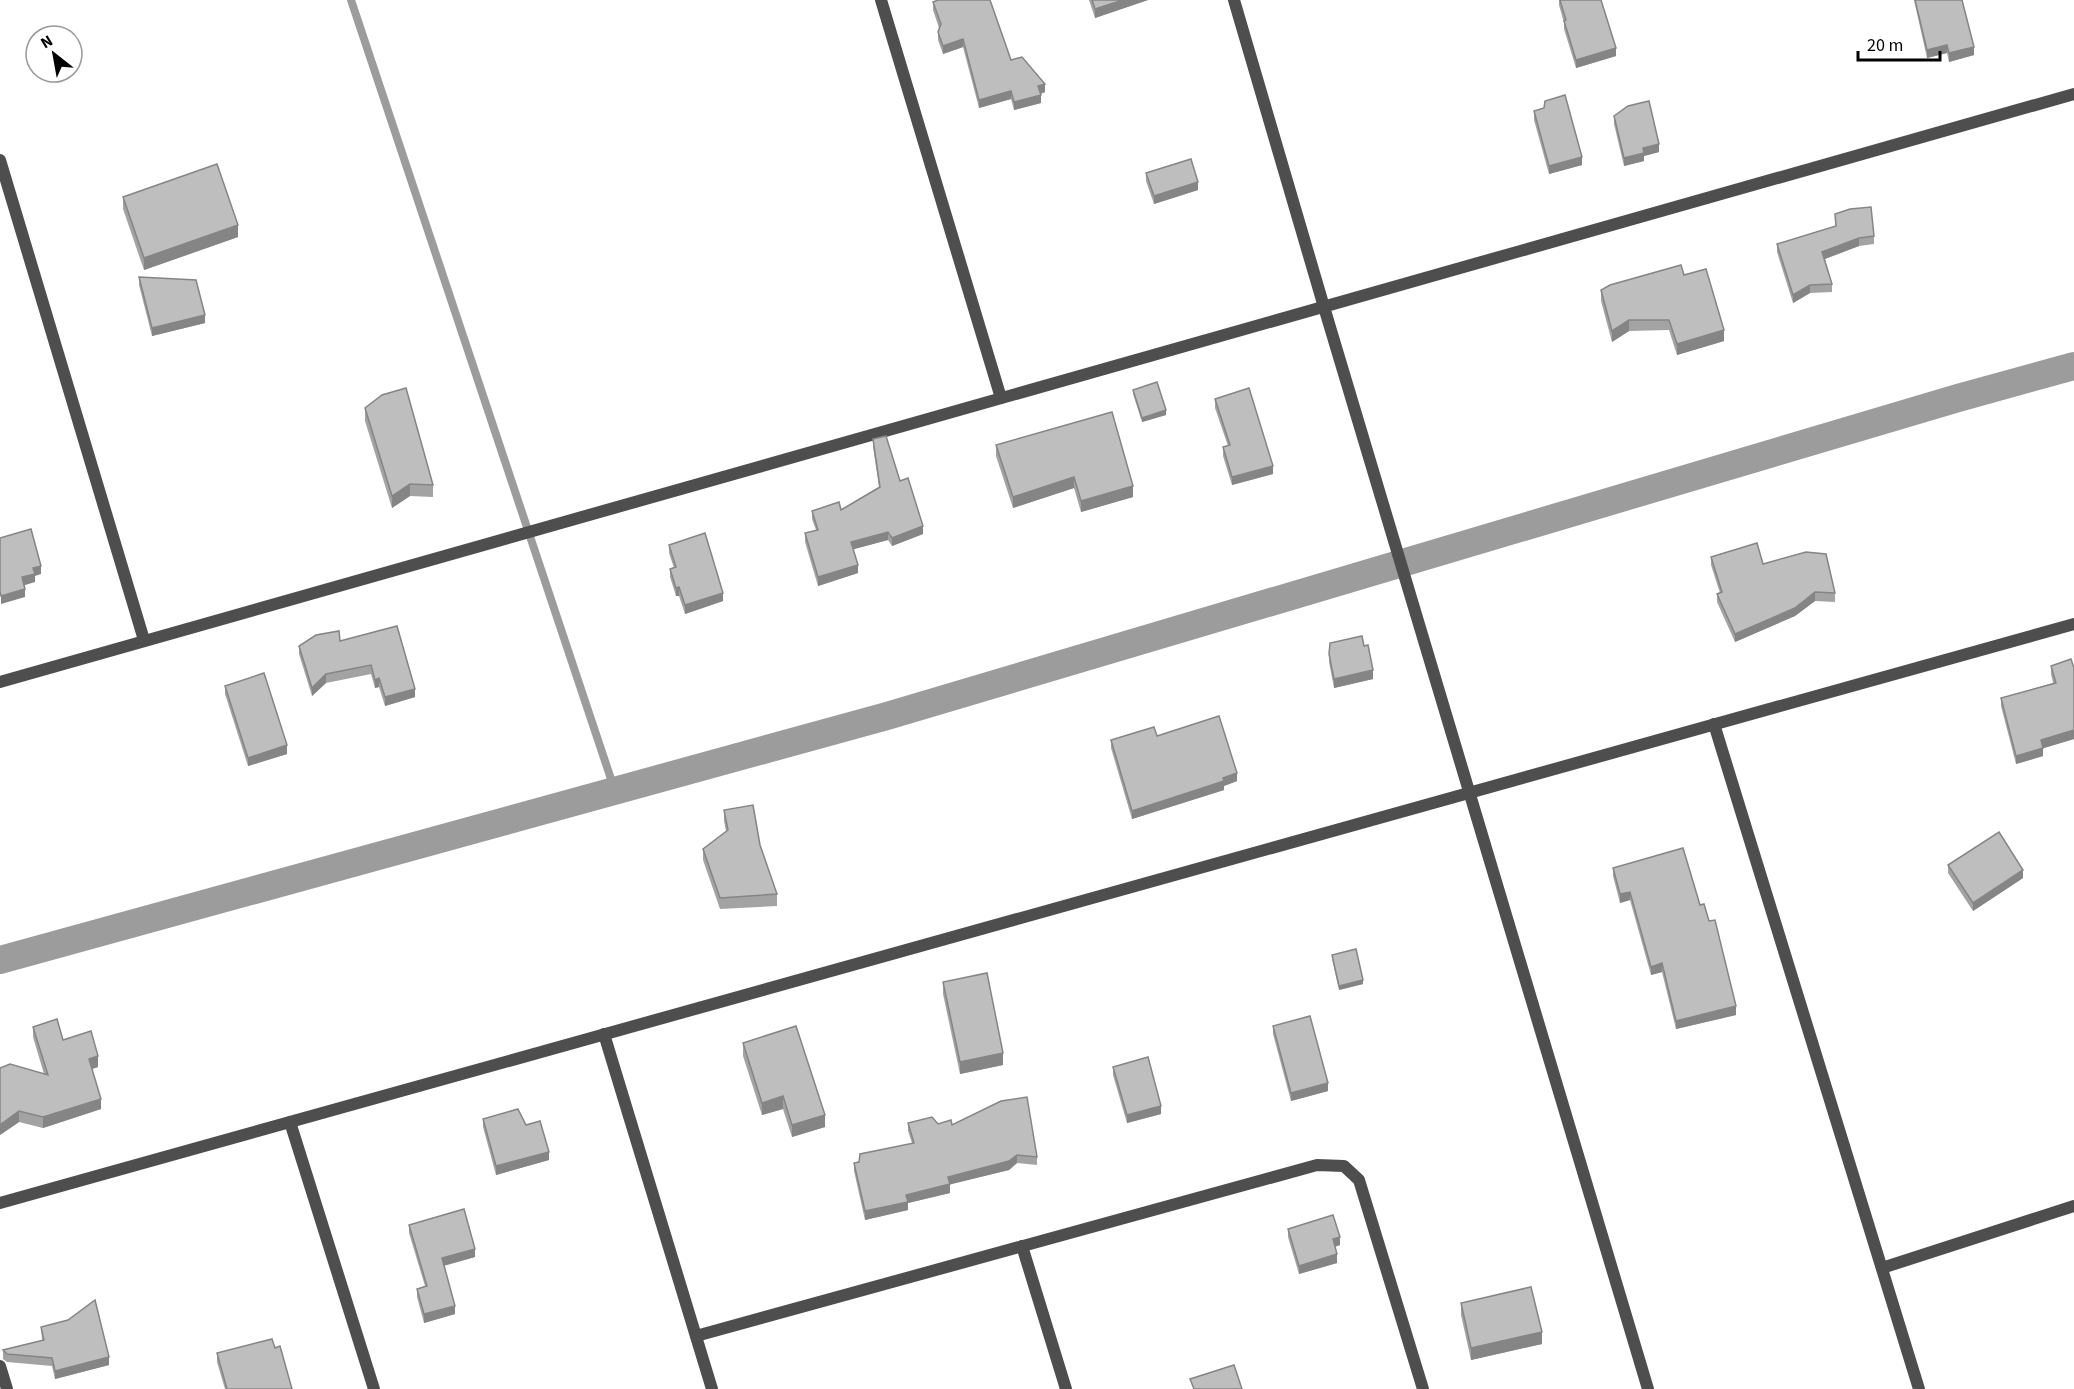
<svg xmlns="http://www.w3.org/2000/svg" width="2074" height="1389" font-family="'Source Sans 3',sans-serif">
	<rect width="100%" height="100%" fill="#fff"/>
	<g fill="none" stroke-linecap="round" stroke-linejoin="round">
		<polyline stroke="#9c9c9c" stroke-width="8" points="351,0 615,791"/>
		<polyline stroke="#9c9c9c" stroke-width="28" points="0,960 887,716 1958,398 2074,366"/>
		<g stroke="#4e4e4e" stroke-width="12">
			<polyline points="881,0 1001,398"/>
			<polyline points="1234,0 1324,307 1648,1389"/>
			<polyline points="0,160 144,640"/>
			<polyline points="0,682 2074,94"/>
			<polyline points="1714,724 1919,1389"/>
			<polyline points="604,1034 712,1389"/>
			<polyline points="290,1122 374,1389"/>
			<polyline points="0,1203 2074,624"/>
			<polyline points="1022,1246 1066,1389"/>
			<polyline points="1882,1268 2074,1206"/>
			<polyline points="696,1336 1317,1165 1344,1166 1359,1180 1423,1389"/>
			<polyline points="0,1366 7,1389"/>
		</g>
	</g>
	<g fill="#a3a3a3">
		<polygon points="1089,0 1148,0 1095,18"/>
		<polygon points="1559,0 1601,0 1616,56 1576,68 1564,29 1564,23 1559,5"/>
		<polygon points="1914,0 1962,0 1974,55 1949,62 1947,53 1927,58"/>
		<polygon points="933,2 1011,60 1045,92 1041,94 1041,103 1014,110 1011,99 979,108 963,47 943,54 938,40 938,32 939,28 933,10"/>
		<polygon points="1534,111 1582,165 1549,174 1534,120"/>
		<polygon points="1614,116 1659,152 1644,156 1644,161 1624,166 1614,124"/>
		<polygon points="1146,173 1198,190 1154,204 1146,181"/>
		<polygon points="123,197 238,237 144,270 123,209"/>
		<polygon points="1835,214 1874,236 1874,244 1859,246 1825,259 1832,284 1832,292 1810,293 1793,303 1777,252 1777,244 1836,227"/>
		<polygon points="1684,275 1724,341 1677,355 1669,330 1629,331 1612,342 1601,301 1601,290"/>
		<polygon points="139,277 205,323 152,336 139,285"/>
		<polygon points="1133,390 1166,415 1142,422 1133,394"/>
		<polygon points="1215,399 1273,474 1232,485 1223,456 1223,447 1228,446 1215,408"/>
		<polygon points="365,408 433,485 433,497 410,496 392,508 365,421"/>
		<polygon points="873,439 900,481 923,534 892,546 888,540 853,549 858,573 818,586 805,542 805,533 816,530 812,519 812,511 841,510 879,487 873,447"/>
		<polygon points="996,445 1133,497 1081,512 1074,488 1013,508 996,456"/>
		<polygon points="669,545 723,601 685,614 679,596 676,596 670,577 670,569 674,568 669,553"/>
		<polygon points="1711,557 1763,564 1835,593 1835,602 1815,601 1795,616 1735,642 1717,602 1717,594 1720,593 1711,565"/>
		<polygon points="340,641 415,697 385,706 379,687 375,688 371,674 326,683 312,696 299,654 299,646"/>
		<polygon points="1329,654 1373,679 1334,688 1329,662"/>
		<polygon points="2051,666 2074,739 2043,748 2043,756 2016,764 2001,706 2001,698 2053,683 2051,674"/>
		<polygon points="225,686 287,754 248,766 225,694"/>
		<polygon points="1157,736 1237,781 1224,786 1224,790 1132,819 1111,748 1111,740"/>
		<polygon points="724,810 760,845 777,894 777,906 720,909 703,860 703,849 726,831 724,821"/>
		<polygon points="1948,865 2023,878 1973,911 1948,873"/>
		<polygon points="1613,868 1700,905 1736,1015 1676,1029 1662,972 1651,975 1630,900 1620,903 1613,876"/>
		<polygon points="1332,955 1363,984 1339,990 1332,959"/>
		<polygon points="943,982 1003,1065 960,1074 943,994"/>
		<polygon points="1273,1026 1328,1091 1291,1101 1273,1034"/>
		<polygon points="33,1027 63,1040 98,1067 92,1069 101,1109 43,1128 19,1122 0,1135 44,1074 33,1037"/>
		<polygon points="743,1043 825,1127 792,1137 783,1109 762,1115 743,1056"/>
		<polygon points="1113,1067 1161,1114 1127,1123 1113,1075"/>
		<polygon points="483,1119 549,1160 496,1175 483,1127"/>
		<polygon points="908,1123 952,1125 1037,1157 1037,1165 1017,1163 1009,1170 950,1184 950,1193 908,1203 908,1210 865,1220 854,1171 854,1163 912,1143 908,1131"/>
		<polygon points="409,1225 475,1257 444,1266 455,1314 424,1323 417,1297 417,1289 425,1286 409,1233"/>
		<polygon points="1288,1229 1340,1245 1335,1247 1337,1263 1299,1274 1288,1237"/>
		<polygon points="1461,1303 1542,1344 1471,1360 1461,1315"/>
		<polygon points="41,1327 109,1365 55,1379 52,1366 7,1362 3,1359 3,1350 42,1340"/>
		<polygon points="275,1348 292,1389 225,1389 217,1362 217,1353"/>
	</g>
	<g fill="#858585">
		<polygon points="1123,0 1148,0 1095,18 1095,9"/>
		<polygon points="963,39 963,47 943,54 943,46"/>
		<polygon points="1947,45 1947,53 1927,58 1927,50"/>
		<polygon points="1974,47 1974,55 1949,62 1949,53"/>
		<polygon points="1616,48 1616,56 1576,68 1576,60"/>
		<polygon points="1045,84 1045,92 1038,94 1038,86"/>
		<polygon points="1011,91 1011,99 979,108 979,100"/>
		<polygon points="1041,95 1041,103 1014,110 1014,102"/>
		<polygon points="1659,144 1659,152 1644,156 1644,161 1624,166 1624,158 1643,148"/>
		<polygon points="1582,157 1582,165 1549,174 1549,166"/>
		<polygon points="1198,182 1198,190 1154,204 1154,196"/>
		<polygon points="238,225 238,237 144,270 144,258"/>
		<polygon points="1859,238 1859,246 1822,260 1822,252"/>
		<polygon points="1810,285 1810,293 1793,303 1793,295"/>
		<polygon points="205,315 205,323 152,336 152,328"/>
		<polygon points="1629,320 1629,331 1612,342 1612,331"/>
		<polygon points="1724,330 1724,341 1677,355 1677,344"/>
		<polygon points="1166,410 1166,415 1142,422 1142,418"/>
		<polygon points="1273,466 1273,474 1232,485 1232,477"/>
		<polygon points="1074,477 1074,488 1013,508 1013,497"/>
		<polygon points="410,484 410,496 392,508 392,496"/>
		<polygon points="1133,486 1133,497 1081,512 1081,501"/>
		<polygon points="923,526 923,534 892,546 892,538"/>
		<polygon points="888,532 888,540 851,550 851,542"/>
		<polygon points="858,565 858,573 818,586 818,577"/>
		<polygon points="41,566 41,574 35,576 35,582 22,586 22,577 33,568"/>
		<polygon points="679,587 679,596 676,596 676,588"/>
		<polygon points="25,589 25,597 1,604 1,596"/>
		<polygon points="1815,592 1815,601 1795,616 1735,642 1735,634"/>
		<polygon points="723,593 723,601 685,614 685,605"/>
		<polygon points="1373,670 1373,679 1334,688 1334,679"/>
		<polygon points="326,674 326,683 312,696 312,688"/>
		<polygon points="379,678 379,687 375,688 375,680"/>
		<polygon points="415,689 415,697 385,706 385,697"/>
		<polygon points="2074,730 2074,739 2041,749 2043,748 2043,756 2016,764 2016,756 2041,740"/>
		<polygon points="287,745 287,754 248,766 248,758"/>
		<polygon points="1237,773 1237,781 1224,786 1224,790 1132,819 1132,811"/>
		<polygon points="2023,870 2023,878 1973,911 1973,903"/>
		<polygon points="1630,892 1630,900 1620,903 1620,894"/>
		<polygon points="1662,963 1662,972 1651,975 1651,967"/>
		<polygon points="1363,980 1363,984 1339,990 1339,986"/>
		<polygon points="1736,1006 1736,1015 1676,1029 1676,1021"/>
		<polygon points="1003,1053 1003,1065 960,1074 960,1062"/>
		<polygon points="98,1056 98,1067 89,1070 89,1059"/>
		<polygon points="1328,1083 1328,1091 1291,1101 1291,1093"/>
		<polygon points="783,1096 783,1109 762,1115 762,1103"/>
		<polygon points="101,1099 101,1109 43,1128 43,1117"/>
		<polygon points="1161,1106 1161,1114 1127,1123 1127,1115"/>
		<polygon points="19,1111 19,1122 0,1135 0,1125"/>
		<polygon points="825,1115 825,1127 792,1137 792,1125"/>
		<polygon points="549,1152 549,1160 496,1175 496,1166"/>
		<polygon points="1017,1155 1017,1163 1009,1170 948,1185 948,1177"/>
		<polygon points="950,1184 950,1193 908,1203 908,1210 865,1220 865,1211 906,1195"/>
		<polygon points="1340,1237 1340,1245 1333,1247 1333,1239"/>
		<polygon points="475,1249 475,1257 442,1266 442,1258"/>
		<polygon points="1337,1254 1337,1263 1299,1274 1299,1266"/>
		<polygon points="455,1306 455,1314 424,1323 424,1314"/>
		<polygon points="1542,1332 1542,1344 1471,1360 1471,1348"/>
		<polygon points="109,1357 109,1365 55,1379 55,1371"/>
	</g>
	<g fill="#bebebe" stroke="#858585" stroke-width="1.5">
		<polygon points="938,0 990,0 1011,60 1022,57 1045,84 1038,86 1041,95 1014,102 1011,91 979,100 963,39 943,46 938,32 941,24 933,2"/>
		<polygon points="1092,0 1123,0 1095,9"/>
		<polygon points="1560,0 1601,0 1616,48 1576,60 1564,21 1566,20"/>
		<polygon points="1915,0 1962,0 1974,47 1949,53 1947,45 1927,50"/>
		<polygon points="1565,95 1582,157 1549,166 1534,111 1544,108 1545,101"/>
		<polygon points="1649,101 1659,144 1643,148 1644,153 1624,158 1614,116 1628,106"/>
		<polygon points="1191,159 1198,182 1154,196 1146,173"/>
		<polygon points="217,164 238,225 144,258 123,197"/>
		<polygon points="1871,207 1874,236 1859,238 1822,252 1832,284 1810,285 1793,295 1777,244 1836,226 1835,214 1850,209"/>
		<polygon points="1681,265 1684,275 1706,269 1724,330 1677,344 1669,320 1629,320 1612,331 1601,290 1610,285"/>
		<polygon points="139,277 196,280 205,315 152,328"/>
		<polygon points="1157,382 1166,410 1142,418 1133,390"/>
		<polygon points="406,388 433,485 410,484 392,496 365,408 382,395"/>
		<polygon points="1249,388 1273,466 1232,477 1223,447 1230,445 1215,399"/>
		<polygon points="1112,412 1133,486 1081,501 1074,477 1013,497 996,445"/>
		<polygon points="886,436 900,481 908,478 923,526 892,538 888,532 851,542 858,565 818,577 805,533 818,530 812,511 839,502 841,510 880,487 873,439"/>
		<polygon points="31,529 41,566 33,568 35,574 22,577 25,589 1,596 0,591 0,538"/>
		<polygon points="705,533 723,593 685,605 679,587 676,588 670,569 676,567 669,545"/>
		<polygon points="1757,543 1763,564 1806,552 1826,554 1835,593 1815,592 1795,608 1735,634 1717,594 1722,592 1711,557"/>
		<polygon points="397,626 415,689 385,697 379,678 375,680 371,665 326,674 312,688 299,646 316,635 339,631 340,641"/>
		<polygon points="1362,636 1364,646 1368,645 1373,670 1334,679 1329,654 1330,643"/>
		<polygon points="2071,659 2074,668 2074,730 2041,740 2043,748 2016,756 2001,698 2056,683 2051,666"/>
		<polygon points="264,673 287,745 248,758 225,686"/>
		<polygon points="1219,716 1237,773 1223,778 1224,781 1132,811 1111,740 1154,727 1157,736"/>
		<polygon points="753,805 760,845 777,894 720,898 703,849 728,830 724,810"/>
		<polygon points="1999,832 2023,870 1973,903 1948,865"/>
		<polygon points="1683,848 1700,905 1704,904 1709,921 1715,920 1736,1006 1676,1021 1662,963 1651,967 1630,892 1620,894 1613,868"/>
		<polygon points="1356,949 1363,980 1339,986 1332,955"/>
		<polygon points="987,973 1003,1053 960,1062 943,982"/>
		<polygon points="1310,1016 1328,1083 1291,1093 1273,1026"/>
		<polygon points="57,1019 63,1040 91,1031 98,1056 89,1059 101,1099 43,1117 19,1111 0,1125 0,1068 10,1064 48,1075 33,1027"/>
		<polygon points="796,1026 825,1115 792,1125 783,1096 762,1103 743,1043"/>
		<polygon points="1148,1057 1161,1106 1127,1115 1113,1067"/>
		<polygon points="1027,1097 1037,1157 1017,1155 1009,1161 948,1177 950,1184 906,1195 908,1202 865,1211 854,1163 859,1162 860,1154 914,1143 908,1123 932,1117 938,1124 951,1120 952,1125 1001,1101"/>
		<polygon points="518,1109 526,1125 540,1121 549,1152 496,1166 483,1119"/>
		<polygon points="464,1209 475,1249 442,1258 455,1306 424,1314 417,1289 427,1286 409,1225"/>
		<polygon points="1333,1215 1340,1237 1333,1239 1337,1254 1299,1266 1288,1229"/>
		<polygon points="1531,1287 1542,1332 1471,1348 1461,1303"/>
		<polygon points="95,1300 109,1357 55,1371 52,1358 7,1354 3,1350 44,1340 41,1327 68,1320"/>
		<polygon points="272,1339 275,1348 280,1346 292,1389 227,1389 217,1353"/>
		<polygon points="1234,1365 1242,1389 1194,1389 1190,1379"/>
	</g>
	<g transform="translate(54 54) rotate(329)"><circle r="28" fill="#ffffff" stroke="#999999" stroke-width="1.5"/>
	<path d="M0-4.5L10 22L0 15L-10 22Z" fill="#000000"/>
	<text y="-9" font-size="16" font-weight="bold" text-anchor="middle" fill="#000000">N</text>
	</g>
	<path d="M1858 51v9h82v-9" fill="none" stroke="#000000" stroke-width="3"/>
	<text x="1867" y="51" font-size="18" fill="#000000" stroke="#ffffff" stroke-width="4.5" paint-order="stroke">20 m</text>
</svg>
